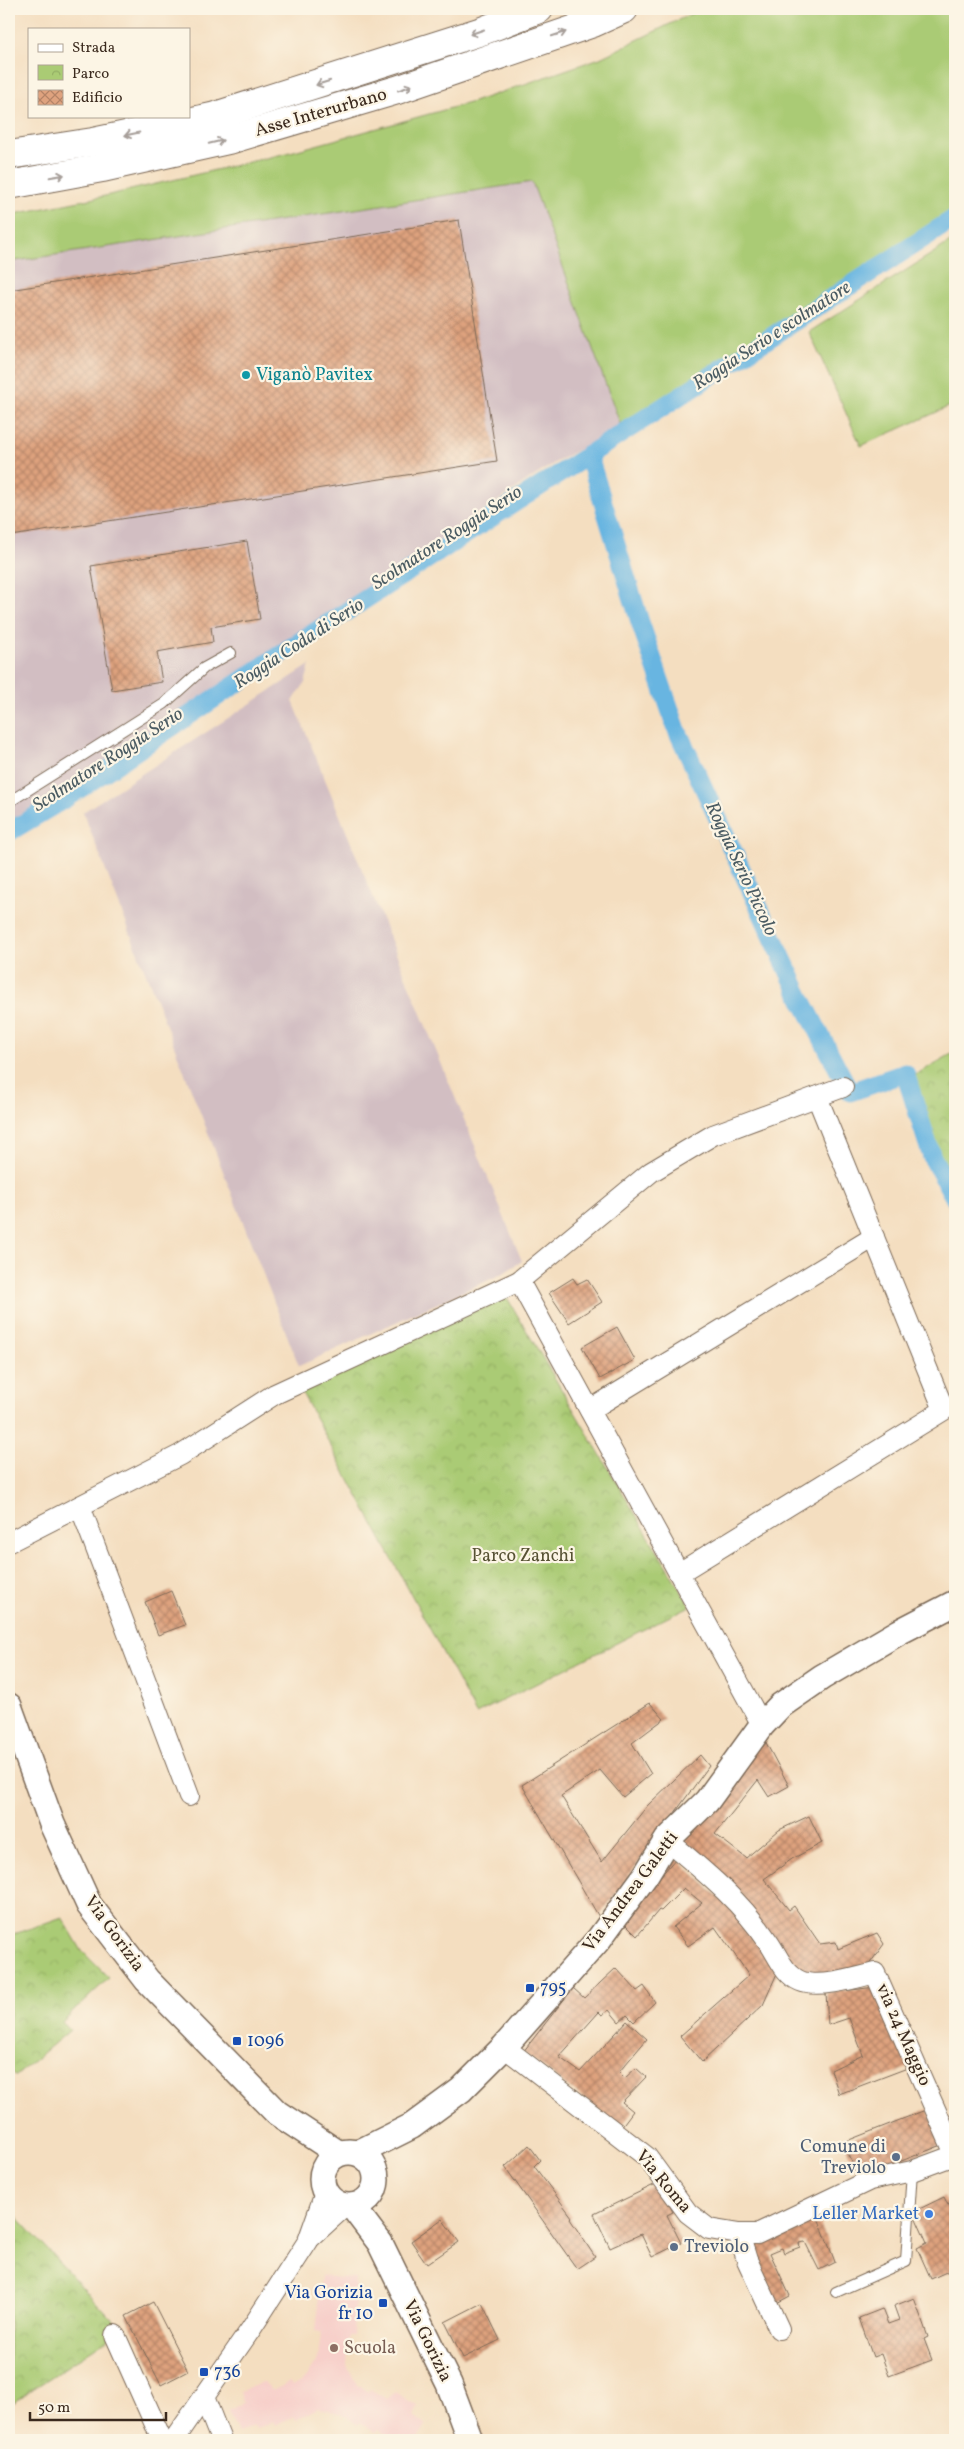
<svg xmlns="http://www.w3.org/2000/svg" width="964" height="2449" font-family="Vollkorn,serif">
	<defs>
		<pattern id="park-crowns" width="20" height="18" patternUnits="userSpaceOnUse" patternTransform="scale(1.25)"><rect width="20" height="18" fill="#aacb74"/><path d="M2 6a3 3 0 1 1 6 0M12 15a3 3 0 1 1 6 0" fill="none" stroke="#93ae64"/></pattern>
		<pattern id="building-cross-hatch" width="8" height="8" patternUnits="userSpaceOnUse" patternTransform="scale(1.25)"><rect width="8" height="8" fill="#dea27e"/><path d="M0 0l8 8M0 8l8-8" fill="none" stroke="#b58467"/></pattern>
	</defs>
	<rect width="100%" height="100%" fill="#fcf5e5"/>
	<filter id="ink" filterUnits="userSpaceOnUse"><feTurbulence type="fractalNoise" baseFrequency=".02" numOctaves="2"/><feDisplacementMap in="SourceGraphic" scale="10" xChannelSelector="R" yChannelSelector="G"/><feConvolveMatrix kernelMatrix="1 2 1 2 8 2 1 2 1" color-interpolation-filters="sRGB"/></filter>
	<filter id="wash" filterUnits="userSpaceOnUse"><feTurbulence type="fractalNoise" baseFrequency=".0096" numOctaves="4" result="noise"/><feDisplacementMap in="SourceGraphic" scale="20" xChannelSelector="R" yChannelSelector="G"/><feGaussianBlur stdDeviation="1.12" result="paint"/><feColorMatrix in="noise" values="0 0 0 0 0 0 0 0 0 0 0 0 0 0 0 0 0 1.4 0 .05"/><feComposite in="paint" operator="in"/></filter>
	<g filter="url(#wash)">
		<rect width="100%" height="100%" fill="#f4dec0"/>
		<polygon fill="#f7d0ca" points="321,2276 356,2279 353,2336 349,2336 347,2365 357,2385 368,2392 370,2389 386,2399 396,2392 418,2406 414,2416 426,2425 417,2440 399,2438 393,2440 378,2430 375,2433 360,2422 358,2425 339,2412 318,2408 296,2419 294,2415 276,2425 274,2421 256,2429 254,2425 238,2433 228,2411 243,2403 240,2392 263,2382 272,2391 290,2382 292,2386 304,2380 318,2359 321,2332 315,2331"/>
		<g fill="#d2bec2">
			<polygon points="533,181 621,426 556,462 58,792 9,821 9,262"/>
			<polygon points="310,665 305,683 293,701 522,1261 502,1274 299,1366 83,812"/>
		</g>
		<g fill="#aacb74" stroke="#727a49">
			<polygon points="701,9 955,9 955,208 621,426 532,182 9,262 9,215 105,196 283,154 473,102 600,58"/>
			<polygon points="955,239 955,404 861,446 809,332"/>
		</g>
		<g fill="url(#park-crowns)" stroke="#727a49">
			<polygon points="955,1052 955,1187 939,1158 913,1076"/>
			<polygon points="506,1296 690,1606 476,1714 301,1391"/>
			<polygon points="62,1917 82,1951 109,1978 62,2022 70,2030 16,2076 9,2069 9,1936"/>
			<polygon points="9,2208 118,2326 108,2339 9,2405"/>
		</g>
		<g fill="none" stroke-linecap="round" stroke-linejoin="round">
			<g stroke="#67b5e1" stroke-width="19">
				<polyline points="588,454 640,622 677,730 799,994 850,1092 905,1073 932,1157 955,1199"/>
				<polyline points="9,832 66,798 287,650 955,218"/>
			</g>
		</g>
		<g id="blocks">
			<g fill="url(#building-cross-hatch)">
				<polygon points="459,220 497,461 11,536 9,522 9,290"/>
				<polygon points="247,541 260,619 211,627 213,642 157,652 162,682 112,690 91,566"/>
				<polygon points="573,1278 577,1284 587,1279 602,1302 569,1323 549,1293"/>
				<polygon points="617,1327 635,1360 600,1379 582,1347"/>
				<polygon points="171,1591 185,1625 158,1635 145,1602"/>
				<polygon points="650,1703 664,1719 632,1743 651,1774 623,1797 600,1770 561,1796 602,1862 648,1805 700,1755 709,1766 599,1917 522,1785"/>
				<polygon points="763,1737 789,1786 769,1797 758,1780 715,1834 746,1858 779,1830 809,1816 822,1843 792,1859 764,1879 789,1910 794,1906 820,1944 836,1942 838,1949 877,1933 884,1944 868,1966 830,1976 793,1971 687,1852 685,1838"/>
				<polygon points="676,1858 752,1928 778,1971 763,2005 702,2062 680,2036 749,1975 715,1927 688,1946 673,1927 702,1903 684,1888 661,1911 659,1910 637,1936 624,1923 647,1892"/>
				<polygon points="616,1968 637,1991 644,1986 655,2002 634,2022 627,2015 619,2022 609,2010 602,2015 599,2012 559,2057 580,2072 627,2021 647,2039 619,2072 625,2078 636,2068 646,2077 622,2102 633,2111 621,2127 523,2052 573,1988 584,1998"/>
				<polygon points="876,1987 910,2067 839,2094 831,2070 863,2055 849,2018 828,2025 826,1993"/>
				<polygon points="928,2109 942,2145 858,2178 844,2142"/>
				<polygon points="529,2145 540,2160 534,2166 572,2217 570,2219 595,2257 577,2269 505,2167"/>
				<polygon points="658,2183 673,2212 667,2215 681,2243 652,2257 641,2234 610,2248 594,2214"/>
				<polygon points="944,2197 948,2205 955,2202 955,2268 931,2279 917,2248 927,2243 913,2212"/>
				<polygon points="811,2216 819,2220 835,2262 819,2270 805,2242 799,2243 800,2247 784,2253 782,2248 770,2253 790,2296 771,2306 744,2244"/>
				<polygon points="442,2219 459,2242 427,2264 411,2241"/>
				<polygon points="914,2298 928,2337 924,2339 932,2360 889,2376 881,2354 873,2357 859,2318 882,2309 888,2324 899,2320 894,2306"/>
				<polygon points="153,2302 188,2371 161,2385 126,2316"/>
				<polygon points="482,2303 500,2340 463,2358 445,2322"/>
			</g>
		</g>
	</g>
	<g filter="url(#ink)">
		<use href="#blocks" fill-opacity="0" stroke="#7c6957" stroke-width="1"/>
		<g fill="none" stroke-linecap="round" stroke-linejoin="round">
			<g stroke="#7c6957" stroke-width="12">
				<g id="service">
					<polyline points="9,802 164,704 204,668 231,653"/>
					<polyline points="836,2292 906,2261 912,2171"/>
				</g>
			</g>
			<g stroke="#7c6957" stroke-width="22">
				<g id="minor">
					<polyline points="519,1281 762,1725"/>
					<polyline points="590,1410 874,1237"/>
					<polyline points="80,1506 189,1796"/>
					<polyline points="9,1542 180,1455 275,1394 519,1281 651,1172 713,1135 843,1087"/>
					<polyline points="679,1573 944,1410 817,1097"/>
					<path d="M667,1840C705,1872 741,1901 769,1943C778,1956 784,1974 800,1981C819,1989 856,1978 875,1973L955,2154"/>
					<polyline points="504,2047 647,2157 688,2213 709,2229 739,2234 757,2234 870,2180 912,2171 955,2155"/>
					<polyline points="739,2234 747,2260 779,2329"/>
					<polyline points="311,2237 345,2206"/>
					<polyline points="115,2335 162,2440"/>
					<polyline points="204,2397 221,2440"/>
					<polyline points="174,2440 251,2329 308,2241 325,2193"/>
				</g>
			</g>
			<g stroke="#7c6957" stroke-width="28">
				<g id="tertiary">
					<polyline points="9,1706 52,1824 89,1905 147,1980 277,2113 338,2153"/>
					<circle cx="349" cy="2179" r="27"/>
					<polyline points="358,2153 412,2126 461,2090 504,2047 599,1939 645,1876 667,1840 707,1801 762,1725 780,1706 822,1677 899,1632 955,1603"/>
					<polyline points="352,2206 380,2243 449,2384 470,2440"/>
				</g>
			</g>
			<g stroke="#7c6957" stroke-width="30">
				<g id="trunk">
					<polyline points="9,155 93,142 212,117 482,31 539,9"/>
					<polyline points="9,185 102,168 232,139 397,90 593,23 624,9"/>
				</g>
			</g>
			<use href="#service" stroke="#fff" stroke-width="10"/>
			<use href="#minor" stroke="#fff" stroke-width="20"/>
			<use href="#tertiary" stroke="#fff" stroke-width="25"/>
			<use href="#trunk" stroke="#fff" stroke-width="28"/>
		</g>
		<defs><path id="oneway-shaft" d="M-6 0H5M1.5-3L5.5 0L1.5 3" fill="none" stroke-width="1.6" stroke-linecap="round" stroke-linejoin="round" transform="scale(1.25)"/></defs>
		<g stroke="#a79f9a">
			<use href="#oneway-shaft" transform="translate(477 32) rotate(161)"/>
			<use href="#oneway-shaft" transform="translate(559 34) rotate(-18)"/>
			<use href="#oneway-shaft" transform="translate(323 83) rotate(163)"/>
			<use href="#oneway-shaft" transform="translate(405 88) rotate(-19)"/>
			<use href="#oneway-shaft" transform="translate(132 134) rotate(168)"/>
			<use href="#oneway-shaft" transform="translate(216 142) rotate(-13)"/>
			<use href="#oneway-shaft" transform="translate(57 176) rotate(-10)"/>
		</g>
	</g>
	<circle fill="#0f9aa8" stroke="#fcf5e5" stroke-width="2" cx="246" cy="375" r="5"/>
	<g fill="#1a4fb4" stroke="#fcf5e5" stroke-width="2">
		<rect x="525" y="1983" width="10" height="10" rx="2.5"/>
		<rect x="232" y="2036" width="10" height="10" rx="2.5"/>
		<rect x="378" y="2298" width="10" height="10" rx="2.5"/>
		<rect x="199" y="2367" width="10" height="10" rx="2.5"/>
	</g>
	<g fill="#5c6f8a" stroke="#fcf5e5" stroke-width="2">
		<circle cx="896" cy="2157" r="5"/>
		<circle cx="674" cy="2247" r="5"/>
	</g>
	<circle fill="#3f7fe0" stroke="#fcf5e5" stroke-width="2" cx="929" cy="2214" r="5"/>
	<circle fill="#8d6e63" stroke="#fcf5e5" stroke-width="2" cx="334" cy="2348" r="5"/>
	<g text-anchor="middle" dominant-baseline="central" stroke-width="4.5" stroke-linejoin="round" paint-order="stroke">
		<g font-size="18" fill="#3b2a1e" stroke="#fcf5e5">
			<text transform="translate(321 113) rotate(-16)">Asse Interurbano</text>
			<text transform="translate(631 1892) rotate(-53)">Via Andrea Galetti</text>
			<text transform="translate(114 1934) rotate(54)">Via Gorizia</text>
			<text transform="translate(903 2035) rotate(66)">via 24 Maggio</text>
			<text transform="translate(663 2182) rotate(50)">Via Roma</text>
			<text transform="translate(427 2341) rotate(64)">Via Gorizia</text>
		</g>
		<g font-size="18" fill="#0d838f" stroke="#fcf5e5" text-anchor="start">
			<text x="256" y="375">Viganò Pavitex</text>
		</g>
		<g font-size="18" fill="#575234" stroke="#fcf5e5">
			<text x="523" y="1556">Parco Zanchi</text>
		</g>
		<g font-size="18" fill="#164399" stroke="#fcf5e5" text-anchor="start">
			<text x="540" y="1988">795</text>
			<text x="247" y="2041">1096</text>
			<text x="373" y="2293" text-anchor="end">Via Gorizia<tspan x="373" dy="21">fr 10</tspan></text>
			<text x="214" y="2372">736</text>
		</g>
		<g font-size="18" fill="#4e5e75" stroke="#fcf5e5" text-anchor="end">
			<text x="886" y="2147">Comune di<tspan x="886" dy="21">Treviolo</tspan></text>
			<text x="684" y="2247" text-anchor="start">Treviolo</text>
		</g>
		<g font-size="18" fill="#366cbe" stroke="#fcf5e5" text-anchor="end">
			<text x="919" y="2214">Leller Market</text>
		</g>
		<g font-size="18" fill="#785e54" stroke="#fcf5e5" text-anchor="start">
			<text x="344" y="2348">Scuola</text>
		</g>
		<g font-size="19" font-style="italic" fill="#4a5b62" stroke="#fcf5e5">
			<text transform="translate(772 336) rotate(-33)">Roggia Serio e scolmatore</text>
			<text transform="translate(447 538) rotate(-33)">Scolmatore Roggia Serio</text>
			<text transform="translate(299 644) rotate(-33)">Roggia Coda di Serio</text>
			<text transform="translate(108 760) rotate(-33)">Scolmatore Roggia Serio</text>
			<text transform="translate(741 869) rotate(65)">Roggia Serio Piccolo</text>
		</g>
	</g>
	<rect width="964" height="2449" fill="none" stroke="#fcf5e5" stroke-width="30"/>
	<rect x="28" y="28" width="162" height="90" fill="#fcf5e5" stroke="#afa495"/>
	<rect x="38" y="44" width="25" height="8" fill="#ffffff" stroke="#afa495"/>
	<text x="72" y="52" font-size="15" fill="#3b2a1e">Strada</text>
	<rect x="38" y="65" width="25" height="15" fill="url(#park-crowns)" stroke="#afa495"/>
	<text x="72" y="78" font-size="15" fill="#3b2a1e">Parco</text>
	<rect x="38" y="90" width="25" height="15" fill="url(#building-cross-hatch)" stroke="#afa495"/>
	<text x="72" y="102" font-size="15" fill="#3b2a1e">Edificio</text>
	<path d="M30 2412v8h136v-8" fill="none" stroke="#3b2a1e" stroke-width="2.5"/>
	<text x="38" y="2412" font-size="15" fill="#3b2a1e" stroke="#fcf5e5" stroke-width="4" paint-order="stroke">50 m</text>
</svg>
